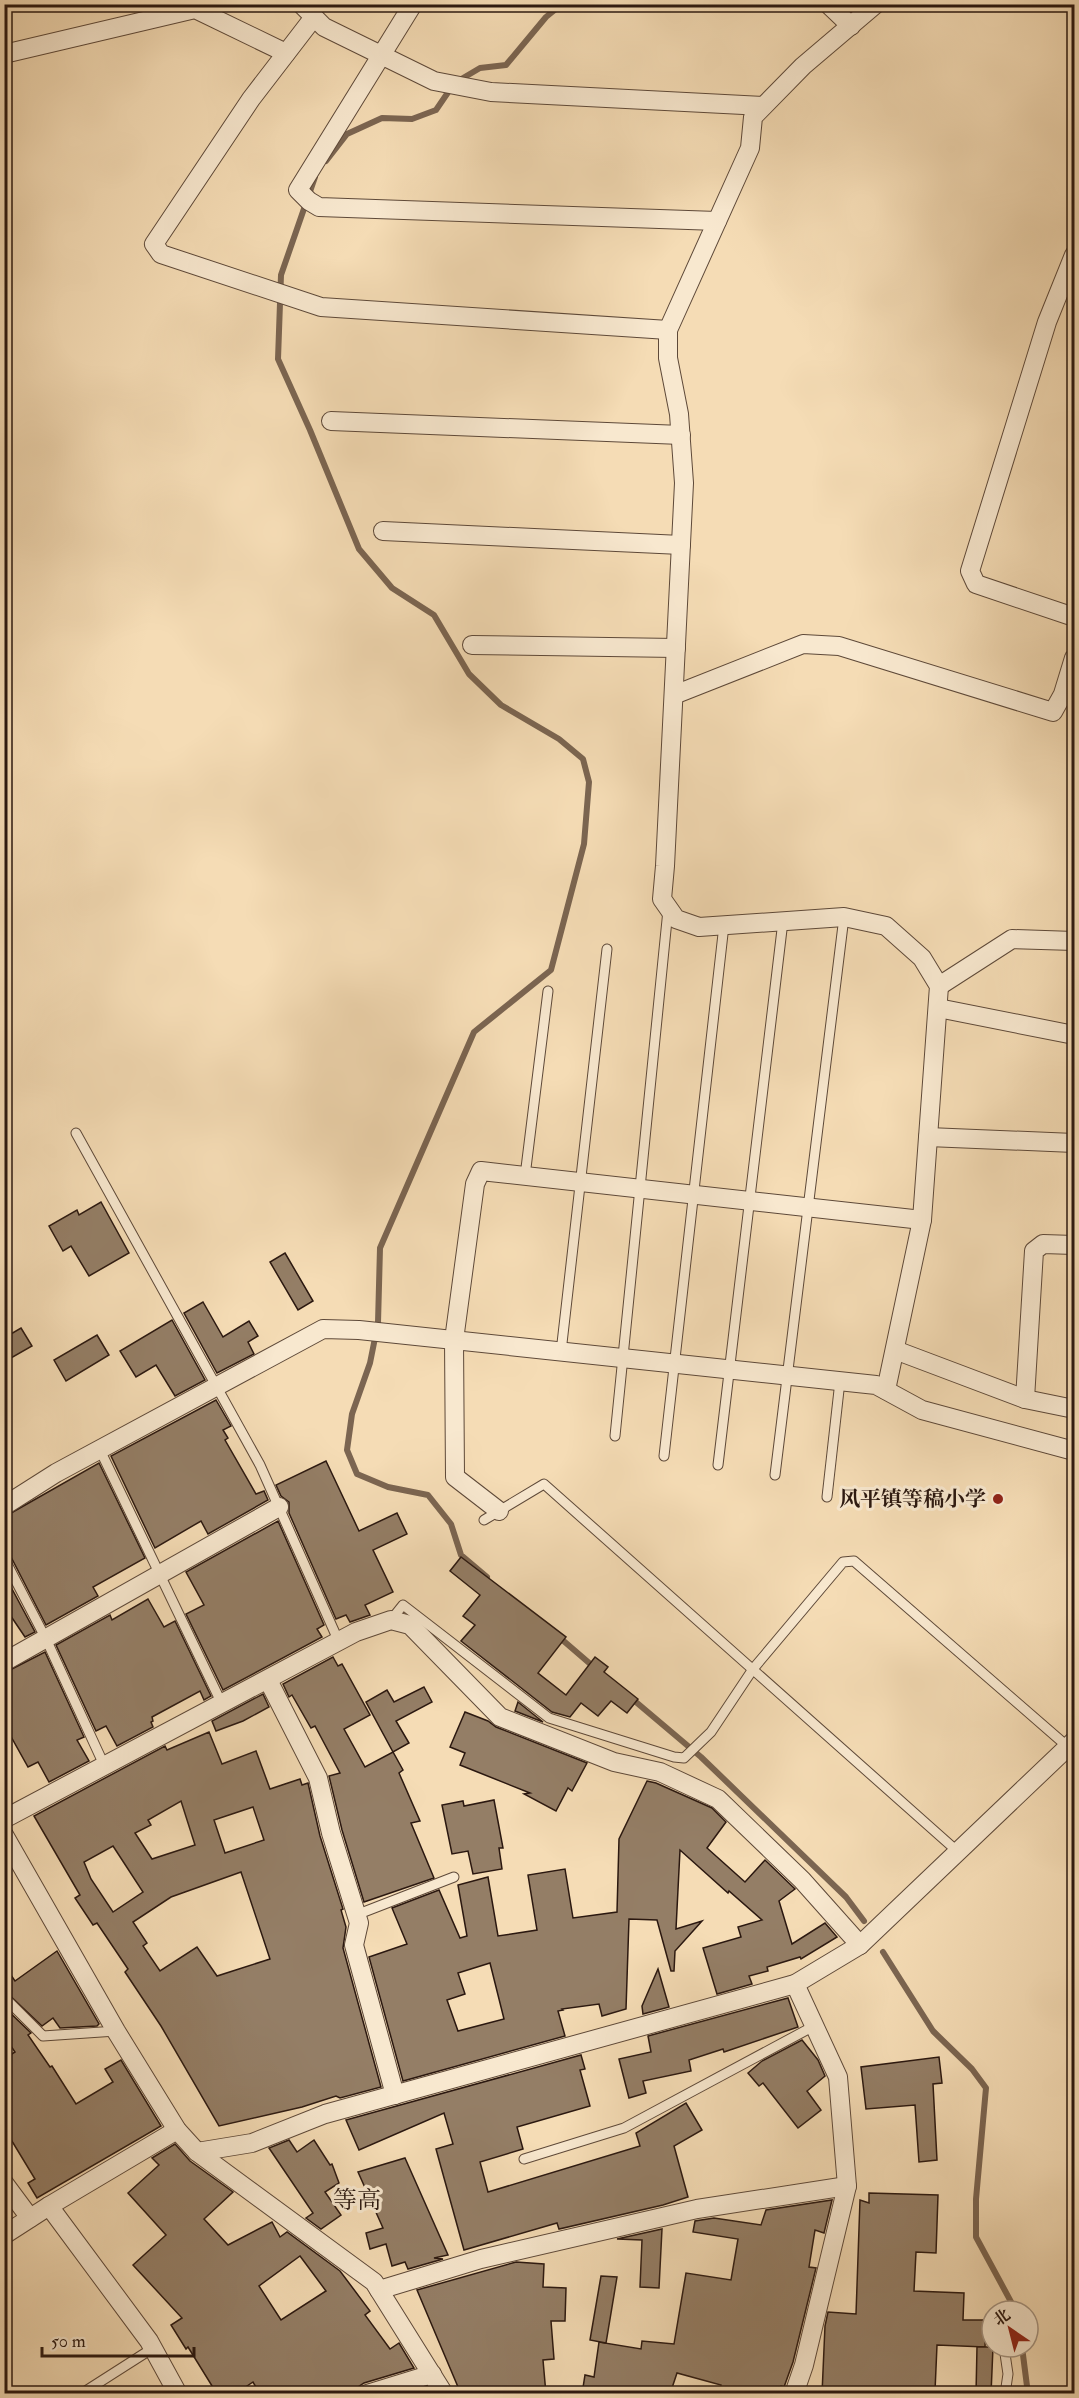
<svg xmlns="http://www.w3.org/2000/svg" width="1079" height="2398" font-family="'IM FELL Double Pica','Noto Serif SC',serif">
	<rect width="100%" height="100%" fill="#f5dcb5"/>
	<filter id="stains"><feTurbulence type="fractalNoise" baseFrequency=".00333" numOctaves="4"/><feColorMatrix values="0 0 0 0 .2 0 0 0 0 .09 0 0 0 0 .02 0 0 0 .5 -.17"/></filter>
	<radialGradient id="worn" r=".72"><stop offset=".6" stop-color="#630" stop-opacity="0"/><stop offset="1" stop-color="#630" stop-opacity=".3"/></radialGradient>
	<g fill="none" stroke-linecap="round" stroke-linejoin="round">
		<g stroke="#7b6551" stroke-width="6">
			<polyline points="458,81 480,68 506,65 546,17 562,4"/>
			<polyline points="326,161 347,134 382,118 412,119 436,110 451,88"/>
			<polyline points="315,177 281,275 278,359 310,430 359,549 392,588 434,615 469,674 501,705 559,739 583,759 589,782 584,844 551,970 474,1032 380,1248 378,1323 370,1363 352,1414 347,1450 357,1474 388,1487 428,1495 451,1524 461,1555 487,1577"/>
			<polyline points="559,1637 595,1668"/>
			<polyline points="630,1697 701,1757 846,1897 864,1921"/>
			<polyline points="883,1952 933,2031 972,2069 986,2088 976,2199 976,2237 1016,2311"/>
			<polyline points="1022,2347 1028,2394"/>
		</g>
	</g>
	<g fill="#947e66" stroke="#2b1810" stroke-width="1.5" fill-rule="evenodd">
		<polygon points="101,1202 129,1253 89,1276 71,1246 63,1251 49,1226 77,1210 79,1215"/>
		<polygon points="285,1253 313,1301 298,1310 270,1262"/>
		<polygon points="203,1302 223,1337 249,1321 258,1336 248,1342 254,1354 217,1373 184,1313"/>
		<polygon points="172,1320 205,1380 175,1396 156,1365 136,1377 120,1351"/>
		<polygon points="21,1328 32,1346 4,1362 4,1338"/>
		<polygon points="97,1335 109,1355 66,1381 54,1360"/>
		<polygon points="216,1400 231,1426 223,1430 228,1438 225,1440 256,1494 264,1491 268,1500 208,1534 201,1521 155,1548 111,1456"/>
		<polygon points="326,1461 359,1531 397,1513 407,1534 373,1550 393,1592 365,1605 370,1615 350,1622 346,1615 336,1619 289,1513 289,1502 281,1496 276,1485"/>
		<polygon points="99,1463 145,1558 93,1587 98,1596 46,1625 10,1555 4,1551 4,1517"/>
		<polygon points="278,1521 324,1625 317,1629 322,1637 223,1690 186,1614 204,1605 186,1572"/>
		<polygon points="461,1557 566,1637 538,1673 566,1695 595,1657 608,1667 604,1672 638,1699 627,1713 611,1701 598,1716 581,1703 570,1717 552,1712 461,1641 475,1625 463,1616 480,1595 450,1571"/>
		<polygon points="4,1574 35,1632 25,1637 4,1606"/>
		<polygon points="148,1599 164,1627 175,1621 211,1696 204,1700 200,1691 152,1717 153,1721 151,1722 153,1727 117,1746 106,1726 96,1731 56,1645 110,1615 112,1620"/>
		<polygon points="45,1652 84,1737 77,1740 89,1761 49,1782 38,1762 28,1767 4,1724 4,1673"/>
		<polygon points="333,1657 338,1666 342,1664 370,1715 344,1729 365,1767 393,1752 403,1770 399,1773 420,1821 411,1823 434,1878 364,1902 342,1830 329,1776 340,1773 315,1726 311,1728 292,1695 289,1697 283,1684"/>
		<polygon points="424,1687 432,1702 396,1721 409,1743 393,1752 366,1702 387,1690 394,1702"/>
		<polygon points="263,1694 269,1707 243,1721 216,1731 212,1721"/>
		<polygon points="518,1702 543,1722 515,1711"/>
		<polygon points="465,1712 488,1721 496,1727 587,1763 572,1791 568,1788 556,1811 524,1794 530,1793 460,1765 465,1753 450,1747"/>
		<path d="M209,1732L222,1764L256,1751L270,1789L300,1779L302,1785L308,1783L320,1836L343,1909L341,1910L346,1927L343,1948L381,2087L340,2098L336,2096L302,2107L219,2126L161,2026L125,1972L128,1969L97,1923L93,1925L75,1898L80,1895L34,1816L165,1746L167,1750ZM181,1801L195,1845L152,1859L135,1833L151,1825L148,1820ZM253,1807L264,1840L225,1853L214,1820ZM113,1846L143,1892L113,1912L91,1879L84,1862ZM241,1872L270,1959L217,1976L197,1947L160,1971L143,1946L147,1943L133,1922L171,1897Z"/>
		<path d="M647,1781L656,1783L712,1808L726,1822L707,1848L745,1882L765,1860L793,1887L795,1889L779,1901L792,1944L825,1923L837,1937L801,1959L800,1957L767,1967L768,1971L749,1976L752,1984L717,1994L703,1948L741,1937L738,1927L762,1920L729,1891L728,1893L680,1850L676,1929L702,1921L675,1951L674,1971H671L657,1920L629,1919L626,2009L602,2016L599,2004L562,2009L563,2010L558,2011L565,2036L403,2081L369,1957L407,1944L392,1908L439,1890L460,1938L467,1936L458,1885L488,1877L498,1936L537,1930L528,1875L565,1869L573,1918L617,1912L619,1839ZM490,1963L504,2019L458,2031L447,2000L465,1994L458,1973Z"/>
		<polygon points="494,1800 503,1848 499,1848 502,1869 473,1874 468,1851 452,1854 442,1805 463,1801 464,1806"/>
		<polygon points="57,1951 99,2024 97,2026 60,2028 53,2018 42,2026 4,1990 4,1965 15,1981"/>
		<polygon points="658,1969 669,2007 643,2014 642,2006"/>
		<polygon points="788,1998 798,2027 724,2052 723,2049 689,2060 691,2071 643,2081 646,2093 629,2098 619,2059 651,2052 648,2036"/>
		<polygon points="4,2007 31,2033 28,2035 50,2067 52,2066 76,2104 113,2082 105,2069 121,2060 161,2126 37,2198 28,2183 35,2179 4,2128 4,2059 15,2052 4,2036"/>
		<polygon points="802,2040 818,2060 825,2076 807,2091 821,2110 798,2128 763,2083 759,2086 748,2073 762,2061"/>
		<polygon points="581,2055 585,2069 580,2070 590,2106 517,2127 523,2149 480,2162 488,2192 640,2146 636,2133 686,2103 702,2130 674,2146 688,2197 663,2205 559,2229 557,2223 464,2250 436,2149 453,2144 444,2113 359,2150 346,2120"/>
		<polygon points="939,2057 942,2083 933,2084 937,2160 919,2162 915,2105 866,2109 861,2067"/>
		<polygon points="289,2140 297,2152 314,2140 330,2165 332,2164 339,2183 325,2192 341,2215 321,2229 306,2218 313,2213 269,2148"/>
		<path d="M175,2144L190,2161L233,2192L204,2219L228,2245L272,2222L280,2237L287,2232L340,2271L370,2311L365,2315L390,2349L399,2343L414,2368L364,2383L358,2387L356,2394H260L253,2382L235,2394H217L188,2347L186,2349L171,2325L182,2318L133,2265L166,2235L128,2193L159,2165L152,2158ZM300,2256L326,2291L281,2320L259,2286Z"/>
		<polygon points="405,2158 448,2255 434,2258 443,2259 408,2269 405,2262 392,2266 386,2244 370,2249 366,2233 383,2228 358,2172"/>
		<polygon points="869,2193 938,2195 936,2253 916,2252 914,2291 964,2293 963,2320 986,2320 985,2347 937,2345 935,2391 902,2390 902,2394 822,2394 825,2326 828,2312 856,2314 860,2200 869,2203"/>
		<polygon points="832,2200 824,2233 815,2230 809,2267 816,2268 793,2362 784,2387 781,2386 778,2394 729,2394 720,2391 721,2385 677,2373 670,2394 582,2394 585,2375 594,2377 599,2342 641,2349 642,2341 674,2344 686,2273 731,2280 738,2239 693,2232 695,2221 714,2218 761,2225 766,2210"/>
		<polygon points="662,2229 659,2288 640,2287 642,2240 617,2239"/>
		<polygon points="516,2262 544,2264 543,2287 566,2288 565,2321 551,2321 554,2359 543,2360 546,2394 461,2394 417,2290"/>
		<polygon points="601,2276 617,2277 606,2343 590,2340"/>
		<polygon points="977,2347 993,2347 991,2394 976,2394"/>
	</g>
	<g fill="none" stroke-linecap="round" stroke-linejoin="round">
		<g stroke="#5e4939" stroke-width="11">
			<g id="service">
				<polyline points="76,1133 260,1465 339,1642"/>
				<polyline points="525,1176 548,991"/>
				<polyline points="561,1352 607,949"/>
				<polyline points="615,1436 668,910"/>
				<polyline points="100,1450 222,1704"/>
				<polyline points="664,1456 724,925"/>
				<polyline points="718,1465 783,921"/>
				<polyline points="775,1475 844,917"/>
				<polyline points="827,1497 840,1381"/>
				<polyline points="484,1520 544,1484 957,1851"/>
				<polyline points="4,1558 46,1639 105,1767"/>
				<polyline points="391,1620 403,1605 549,1718 674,1757 684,1758 711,1732 753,1669 843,1562 854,1561 1068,1747"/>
				<polyline points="356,1915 454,1877"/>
				<polyline points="4,1997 43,2036 116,2031"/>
				<polyline points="524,2159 624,2128 814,2026"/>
				<polyline points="1004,2347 1008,2374 1005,2394"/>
				<polyline points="81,2394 153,2348"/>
			</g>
		</g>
		<g stroke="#5e4939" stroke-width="20">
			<g id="minor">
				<polyline points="301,4 324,27 434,81 491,92 763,106"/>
				<polyline points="413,4 298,190 309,201 319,207 717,221"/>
				<polyline points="828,4 851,26"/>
				<polyline points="876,4 803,66 753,117 750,148 668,330 668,358 679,414 684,483 665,866 662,899 676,919 699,927 844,917 886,926 922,958 939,986 922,1220 886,1390"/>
				<polyline points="314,17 251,99 154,244 161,254 321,307 668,330"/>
				<polyline points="4,54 195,9 286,53"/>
				<polyline points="1074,255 1047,322 970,571 976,584 1074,617"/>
				<polyline points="331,421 681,435"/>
				<polyline points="383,531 681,545"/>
				<polyline points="472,645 676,648"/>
				<polyline points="674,695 803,644 839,646 1053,712 1063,694 1074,658"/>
				<polyline points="939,986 1012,939 1074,941"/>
				<polyline points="938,1008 1074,1035"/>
				<polyline points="928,1137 1074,1143"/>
				<polyline points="895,1350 1025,1399 1074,1409"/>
				<polyline points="1025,1399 1034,1251 1043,1244 1074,1245"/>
				<polyline points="4,1506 56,1473 323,1329 359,1330 876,1385 922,1410 1074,1451"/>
				<polyline points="499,1511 455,1477 454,1340 475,1184 481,1171 922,1220"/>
				<polyline points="4,1662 279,1507"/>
				<polyline points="268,1680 318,1778 331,1833 359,1923 354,1945 395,2095"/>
				<polyline points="4,1819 356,1632 391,1620 410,1625 500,1717 614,1762 660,1772 718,1799 802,1880 860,1945"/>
				<polyline points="4,1835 116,2031 177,2130 197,2152 374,2282 444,2394"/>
				<polyline points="197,2152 252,2143 325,2114 795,1984 860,1945 1074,1741"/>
				<polyline points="4,2183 30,2218"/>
				<polyline points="49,2206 149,2341 178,2394"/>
				<polyline points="4,2235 49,2206 177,2130"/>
				<polyline points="379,2290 481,2259 697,2209 847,2186"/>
				<polyline points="367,2394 432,2374"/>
				<polyline points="794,2394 804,2365 847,2186 838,2077 795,1984"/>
			</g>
		</g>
		<use href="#service" stroke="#f8e8cf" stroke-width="9"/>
		<use href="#minor" stroke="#f8e8cf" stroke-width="18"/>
	</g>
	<circle fill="#8f2418" stroke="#f8e8cf" stroke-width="2" cx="998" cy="1499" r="6"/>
	<g text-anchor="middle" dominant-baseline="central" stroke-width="6" stroke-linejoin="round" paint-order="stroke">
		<g font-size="21" font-weight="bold" fill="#2b1810" stroke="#f8e8cf" text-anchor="end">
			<text x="986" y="1499">风平镇等稿小学</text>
		</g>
		<g font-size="24" fill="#2b1810" stroke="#f8e8cf">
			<text x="357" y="2200">等高</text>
		</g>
	</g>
	<rect width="1079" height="2398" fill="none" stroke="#f5dcb5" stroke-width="24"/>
	<rect x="6" y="6" width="1067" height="2386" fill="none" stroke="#2b1810" stroke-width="3"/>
	<rect x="12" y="12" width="1055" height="2374" fill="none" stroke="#2b1810" stroke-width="1.5"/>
	<g transform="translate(1010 2329) rotate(325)"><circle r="28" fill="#f8e8cf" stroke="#a69583" stroke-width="1.5"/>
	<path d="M0-4.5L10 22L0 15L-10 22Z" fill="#8f2418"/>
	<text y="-9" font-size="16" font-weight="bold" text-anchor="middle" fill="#2b1810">北</text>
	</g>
	<path d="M42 2347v9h152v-9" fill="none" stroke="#2b1810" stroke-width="3"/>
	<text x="51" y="2347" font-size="18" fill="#2b1810" stroke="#f8e8cf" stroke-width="4.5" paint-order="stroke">50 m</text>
	<rect width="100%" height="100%" filter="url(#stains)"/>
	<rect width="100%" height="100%" fill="url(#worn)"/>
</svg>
